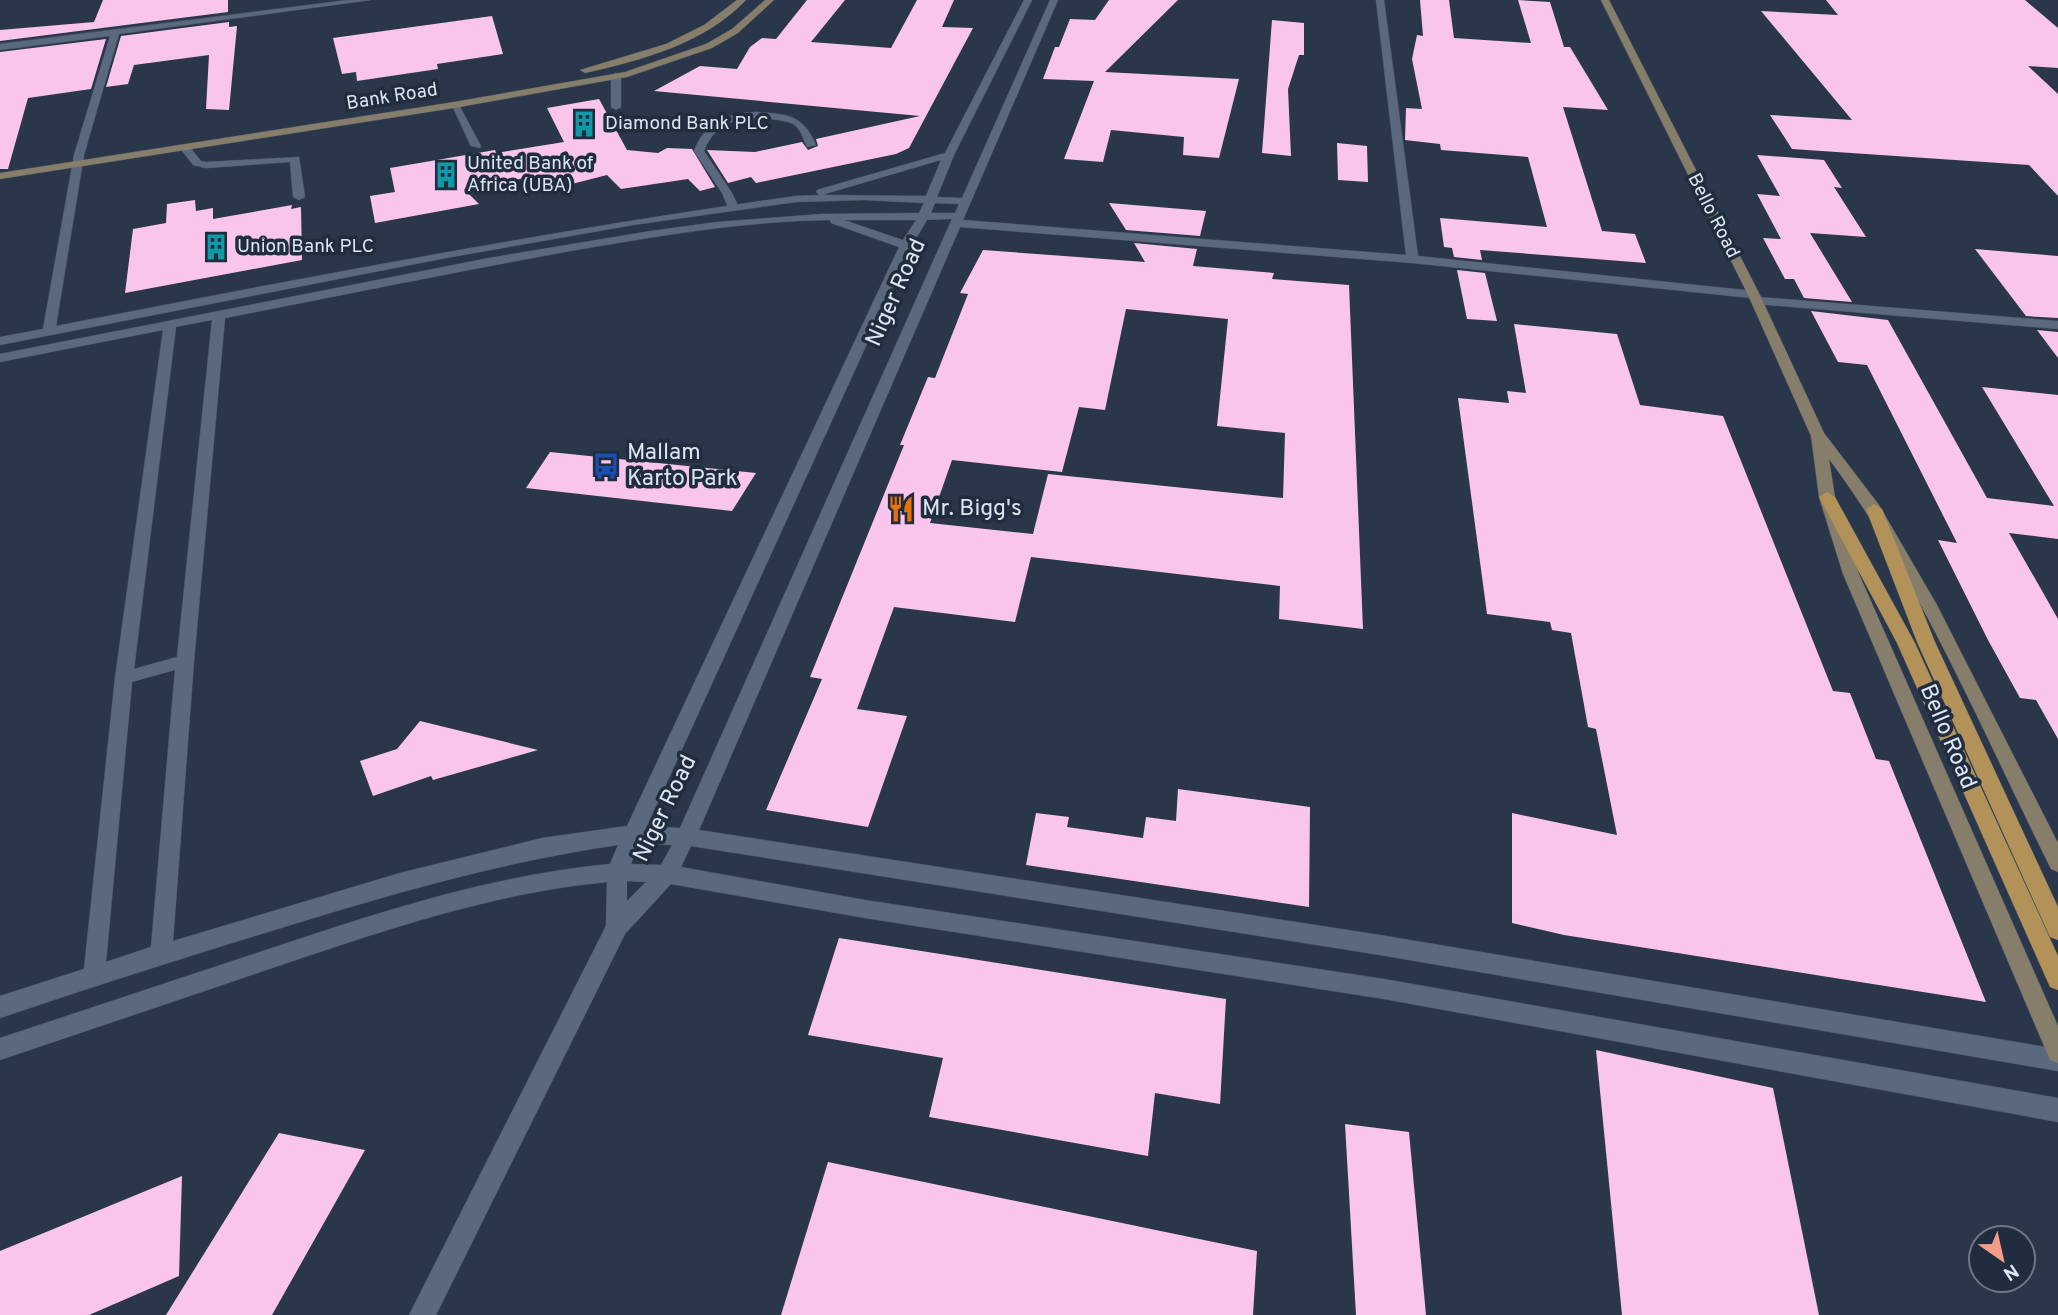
<svg xmlns="http://www.w3.org/2000/svg" width="2058" height="1315" font-family="Overpass,sans-serif">
	<rect width="100%" height="100%" fill="#2a374a"/>
	<g fill="#f9c5ed" fill-rule="evenodd">
		<polygon points="103,0 228,0 228,12 0,41 0,30 94,22"/>
		<polygon points="807,0 845,0 811,42 891,48 917,0 954,0 942,27 973,28 909,148 896,154 756,183 751,177 728,183 707,150 755,152 802,142 808,150 818,146 816,139 920,116 654,91 700,66 737,69 750,47 762,38 776,39"/>
		<polygon points="1109,0 1178,0 1105,72 1239,79 1219,158 1183,155 1184,137 1111,130 1103,162 1064,159 1094,81 1043,79 1055,47 1059,47 1070,19 1095,20"/>
		<polygon points="1420,0 1449,0 1454,38 1531,43 1518,0 1550,2 1564,47 1570,47 1608,110 1563,107 1602,231 1635,234 1646,263 1480,250 1482,260 1454,257 1452,248 1444,247 1440,218 1547,227 1528,157 1441,150 1440,144 1405,140 1406,108 1422,109 1412,59 1417,35 1423,36"/>
		<polygon points="1826,0 2025,0 2058,28 2058,68 2028,66 2058,94 2058,196 2029,165 1792,149 1770,115 1852,120 1761,11 1838,15"/>
		<polygon points="492,16 503,54 437,64 438,69 357,81 356,72 342,74 333,38"/>
		<polygon points="1272,20 1304,23 1304,55 1299,55 1288,89 1291,156 1262,153"/>
		<polygon points="229,22 229,27 237,26 229,110 206,109 209,55 134,65 128,84 106,87 121,36"/>
		<polygon points="106,39 91,89 28,98 8,169 0,169 0,52"/>
		<polygon points="599,99 627,150 658,153 667,148 692,149 715,187 700,191 688,179 621,189 607,175 564,186 558,178 544,181 542,175 464,189 479,204 375,223 370,196 395,192 390,168 495,150 496,153 564,142 547,108"/>
		<polygon points="1337,143 1367,146 1368,182 1338,180"/>
		<polygon points="1757,155 1824,160 1842,188 1834,187 1866,237 1810,233 1852,302 1804,298 1794,279 1785,279 1763,238 1781,239 1757,194 1780,196"/>
		<polygon points="195,200 196,211 213,208 213,219 292,205 291,209 301,207 302,260 125,293 133,229 166,223 167,204"/>
		<polygon points="1109,203 1206,211 1200,236 1126,230"/>
		<path d="M1134,243L1197,249L1193,266L1274,273L1272,279L1349,285L1363,629L1279,619L1280,586L1031,557L1015,622L894,607L857,709L907,716L868,827L766,810L822,679L810,677L904,445H900L928,377L935,378L968,294L960,293L983,250L1145,262ZM1126,309L1228,319L1217,426L1285,433L1283,498L1048,474L1033,534L930,523L952,460L1062,472L1079,407L1105,410Z"/>
		<polygon points="1975,249 2058,256 2058,318 2026,316"/>
		<polygon points="1457,270 1485,273 1497,321 1467,319"/>
		<polygon points="1811,311 1888,320 1987,498 2054,506 1982,387 2058,395 2058,539 2009,533 2058,619 2058,739 2036,700 2020,698 1988,640 1938,540 1957,543 1867,365 1838,362"/>
		<polygon points="1514,324 1617,334 1640,405 1723,416 1833,691 1850,693 1876,759 1889,761 1986,1002 1564,935 1512,923 1512,813 1617,835 1596,729 1588,727 1571,633 1552,630 1550,622 1487,614 1458,398 1509,403 1507,391 1526,393"/>
		<polygon points="2037,330 2058,332 2058,358"/>
		<polygon points="550,452 756,473 732,511 526,488"/>
		<polygon points="420,721 538,750 433,780 431,776 373,796 360,761 397,749"/>
		<polygon points="1178,789 1310,807 1309,907 1026,865 1036,813 1069,817 1067,827 1143,838 1146,817 1176,821"/>
		<polygon points="839,938 1226,999 1220,1104 1155,1093 1148,1156 929,1117 943,1058 808,1035"/>
		<polygon points="1596,1050 1773,1088 1819,1315 1622,1315"/>
		<polygon points="1345,1124 1409,1132 1426,1315 1356,1315"/>
		<polygon points="279,1133 365,1150 272,1315 166,1315"/>
		<polygon points="828,1162 1257,1251 1253,1315 781,1315"/>
		<polygon points="182,1176 179,1276 89,1315 0,1315 0,1251"/>
	</g>
	<g fill="none" stroke-linecap="round" stroke-linejoin="round">
		<g stroke="#475261" stroke-width="1">
			<g id="lane">
				<polygon points="616,73 621,76 621,107 616,110 611,107 611,76"/>
				<polygon points="451,103 459,105 481,146 480,148 471,146"/>
				<path d="M756,112C787,114 803,114 816,145L807,147C803,139 801,129 793,124C787,121 778,120 771,119C742,115 715,121 704,151L732,193L739,208L729,210L722,193L694,151C705,122 726,113 756,112Z"/>
				<polygon points="181,146 189,146 201,161 206,162 299,157 305,197 299,200 293,197 290,162 206,168 193,165 180,148"/>
			</g>
		</g>
		<g stroke="#475261" stroke-width="1">
			<path id="street" d="M348,0H371L119,34L84,155L56,326C302,278 548,231 796,196L820,195L816,192L817,190L945,153L1024,0H1032L954,155L937,197L962,198L1050,0H1058L963,220L1406,255L1376,0H1384L1418,256L1754,291L1758,292L1759,297L2058,321V329L1756,304L1752,303L1751,298L1412,263L960,227L699,830L1380,935L2058,1049V1071L1380,955L691,846L681,867L865,900L1384,979L2058,1098V1122L1384,999L865,918L671,884L625,934L436,1315H409L606,926L607,882C491,893 382,931 272,968C182,999 91,1029 0,1060V1038C91,1008 181,978 272,948C383,911 493,875 610,864L618,845C507,861 401,891 294,924C195,954 98,985 0,1018V996L84,969L115,678L163,330L0,362V354L489,258L651,231L717,222L822,214L919,213L924,203L863,200L796,202L633,225L446,258L0,345V337L43,329L74,155L110,36L0,50V44ZM941,160L926,196L823,195L825,194ZM935,203L959,204L955,213H931ZM952,219L680,828L647,826L912,245L927,220ZM830,220L831,223L899,247L627,826L542,838L400,873L173,941L194,661L225,318C342,295 459,271 576,250C659,236 745,221 830,220ZM844,220H916L903,240ZM212,320L177,657L134,669L176,327ZM175,670L151,947L106,962L132,682ZM639,843L672,845L661,865L631,864ZM627,881L646,882L627,901Z"/>
		</g>
		<g stroke="#475261" stroke-width="1">
			<g id="secondary">
				<path d="M737,0H746C704,44 642,60 585,73L580,70L666,44L704,25Z"/>
				<polygon points="765,0 774,0 738,33 712,48 627,77 454,108 0,179 0,173 454,102 625,72 706,44 732,29"/>
				<path d="M1601,0H1609L1760,295L1824,433L1879,505L1937,605L2058,843V872L2051,869C1982,731 1922,584 1829,459L1835,497L1859,574L2058,1026V1063L2050,1060L1843,574L1819,497L1811,436L1748,295Z"/>
			</g>
		</g>
		<g stroke="#475261" stroke-width="1">
			<g id="primary">
				<polygon points="1827,492 1835,497 1915,643 2058,956 2058,990 2050,987 1897,643 1819,497"/>
				<polygon points="1874,504 1882,509 1935,642 2058,907 2058,940 2050,937 1917,642 1866,509"/>
			</g>
		</g>
		<use href="#lane" fill="#5b697e" fill-rule="evenodd"/>
		<use href="#street" fill="#5b697e" fill-rule="evenodd"/>
		<use href="#secondary" fill="#867d6b" fill-rule="evenodd"/>
		<use href="#primary" fill="#b29259" fill-rule="evenodd"/>
	</g>
	<defs>
		<g id="building-bare" transform="scale(2.1)"><path d="M-4-6H4V6H1V3H-1V6H-4ZM-2.5-4.3h1.7v1.8h-1.7ZM.8-4.3h1.7v1.8H.8ZM-2.5-1h1.7V.8h-1.7ZM.8-1h1.7V.8H.8Z" fill="#0f9aa8" stroke="#202d3f" stroke-width="2.5" paint-order="stroke"/></g>
		<g id="bus-bare" transform="scale(2.1)"><path d="M-5-6H5V4H4V6H2V4H-2V6H-4V4H-5ZM-3.5-4V0h7V-4ZM-3.5 1.2v1.5H-2V1.2ZM2 1.2v1.5H3.5V1.2Z" fill="#1a4fb4" stroke="#202d3f" stroke-width="2.5" paint-order="stroke"/></g>
		<g id="restaurant-bare" transform="scale(2.1)"><path d="M-5-6h1v4h1v-4h1v4h1v-4h1v5L-1.5 .5V6h-2V.5L-5-1ZM5-6V6H3V1.5H1.5Q1.5-4 5-6Z" fill="#e8710a" stroke="#202d3f" stroke-width="2.5" paint-order="stroke"/></g>
	</defs>
	<g fill-rule="evenodd">
		<use href="#building-bare" x="584" y="124"/>
		<use href="#building-bare" x="446" y="175"/>
		<use href="#building-bare" x="216" y="247"/>
		<use href="#bus-bare" x="606" y="466"/>
		<use href="#restaurant-bare" x="901" y="509"/>
	</g>
	<g text-anchor="middle" dominant-baseline="central" stroke-width="7" stroke-linejoin="round" paint-order="stroke">
		<g font-size="19" fill="#dde5f1" stroke="#202d3f">
			<text transform="translate(392 97) rotate(-9)">Bank Road</text>
			<text transform="translate(1713 216) rotate(63)">Bello Road</text>
		</g>
		<g font-size="19" fill="#dde5f1" stroke="#202d3f" text-anchor="start">
			<text x="605" y="124">Diamond Bank PLC</text>
			<text x="467" y="164">United Bank of<tspan x="467" dy="22">Africa (UBA)</tspan></text>
			<text x="237" y="247">Union Bank PLC</text>
		</g>
		<g font-size="23" fill="#dde5f1" stroke="#202d3f">
			<text transform="translate(897 293) rotate(-66)">Niger Road</text>
			<text transform="translate(1947 737) rotate(67)">Bello Road</text>
			<text transform="translate(666 809) rotate(-64)">Niger Road</text>
		</g>
		<g font-size="23" fill="#dde5f1" stroke="#202d3f" text-anchor="start">
			<text x="627" y="453">Mallam<tspan x="627" dy="26">Karto Park</tspan></text>
			<text x="922" y="509">Mr. Bigg's</text>
		</g>
	</g>
	<g transform="translate(2002 1259) rotate(146)"><circle r="33" fill="#202d3f" stroke="#6c7786" stroke-width="2"/>
	<path d="M0-5L12 26L0 18L-12 26Z" fill="#f49e89"/>
	<text y="-10" font-size="19" font-weight="bold" text-anchor="middle" fill="#dde5f1">N</text>
	</g>
</svg>
